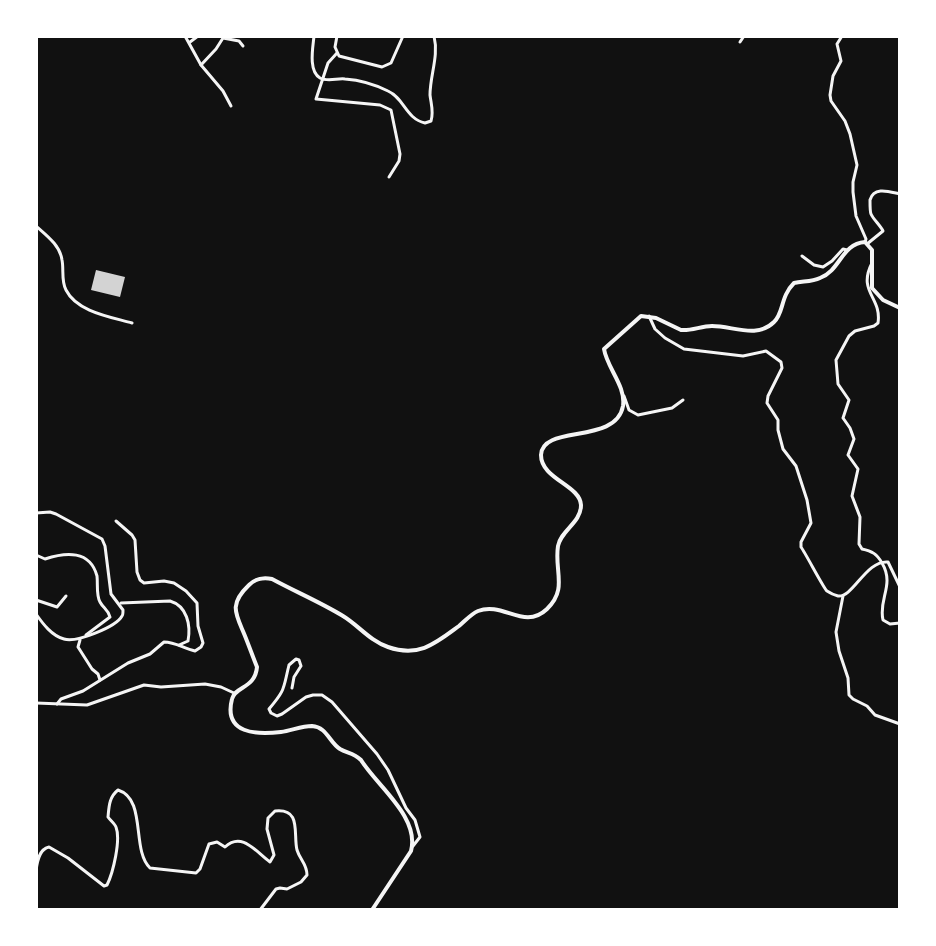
<svg xmlns="http://www.w3.org/2000/svg" width="936" height="946" font-family="'Zilla Slab',serif">
	<rect width="100%" height="100%" fill="#111"/>
	<polygon fill="#d3d3d3" points="96,270 125,277 120,297 91,290"/>
	<g fill="none" stroke-linecap="round" stroke-linejoin="round">
		<g stroke="#f5f5f5" stroke-width="3">
			<polyline points="185,36 201,65 223,91 231,106"/>
			<path d="M314,36C313,47 308,71 320,78C327,82 338,78 345,79C359,80 376,85 388,91C404,98 406,119 425,123L431,121C434,112 431,104 430,95C430,75 439,56 434,36"/>
			<polyline points="337,36 335,47 339,56 382,67 391,63 403,36"/>
			<polyline points="842,36 837,44 841,61 833,76 830,95 831,101 845,121 850,134 857,165 853,182 853,192 856,216 866,239 865,242"/>
			<polyline points="190,42 198,36"/>
			<polyline points="740,42 744,36"/>
			<polyline points="337,53 328,63 316,99 380,105 391,110 400,154 399,161 389,177"/>
			<polyline points="201,65 216,49 223,38 239,41 243,46"/>
			<path d="M36,226C46,235 60,245 62,260C64,270 61,281 66,290C77,312 111,317 132,323"/>
			<path d="M867,244L883,231C880,225 873,219 871,214C870,212 870,202 870,200C874,186 890,192 900,194"/>
			<polyline points="802,256 814,265 823,267 832,261 843,249 847,250"/>
			<path d="M872,263C857,292 882,297 878,323L874,326L855,331L849,336L836,360L838,384L849,400L843,418L850,428L854,439L848,455L858,469L852,496L860,517L859,544L862,549C872,551 877,554 882,563C895,585 878,599 883,620L890,624L900,623"/>
			<path d="M649,316L655,329L665,338L684,349L743,356L766,351L781,362L782,368L768,396L767,403L778,420V430L783,449L796,466L807,500L811,523L801,542V547C806,554 824,589 827,591C830,593 834,595 838,596C853,598 866,560 888,562L900,587"/>
			<polyline points="624,396 629,410 638,415 672,408 683,400"/>
			<polyline points="900,479 900,493"/>
			<path d="M36,513L50,512L56,514L102,539L105,546L111,594L123,610C123,612 123,615 122,616C116,627 76,643 64,639C52,636 43,624 36,614"/>
			<path d="M36,555L45,559C66,552 90,550 97,576C98,584 96,595 100,602C103,608 108,609 110,617L86,635"/>
			<polyline points="843,596 836,632 839,651 848,678 849,695 853,699 867,706 875,715 900,724"/>
			<polyline points="36,600 57,607 66,596"/>
			<path d="M121,603L170,601C187,606 191,625 188,641L179,645"/>
			<polyline points="80,640 78,647 92,669 98,674 100,680"/>
			<path d="M292,688L294,677L301,666L299,660L296,659L289,665C283,689 286,689 269,709L271,713L277,716L282,714L306,697L313,695H322L332,702L377,754L388,770L406,808L415,820L420,837L413,846"/>
			<polyline points="36,703 87,705 144,685 161,687 205,684 221,687 234,693"/>
			<path d="M57,704L61,699L83,691L128,663L150,654L164,642C176,642 184,649 195,651L201,647L203,643L198,626L197,603L186,591L174,583L164,581L144,583L140,580L137,572L135,540L132,535L116,521"/>
			<path d="M36,871C37,862 39,849 49,847L68,858L104,886L107,885C113,873 121,840 116,827C115,824 110,820 108,817C109,807 109,797 118,790C147,799 131,850 150,868L196,873L200,869L209,844L217,842L225,847C242,831 256,852 270,862L274,855L267,829L268,818L275,811C302,808 293,834 297,850C300,860 307,864 307,875L301,882L287,889L280,888L276,889L260,910"/>
		</g>
		<path stroke="#f5f5f5" stroke-width="4" d="M372,910L411,851C420,817 377,786 361,760C354,753 347,753 340,749C329,742 327,727 312,726C301,726 291,731 281,732C257,735 223,734 232,699C235,686 255,689 257,667C253,657 249,646 245,636C236,614 228,605 249,585C256,578 263,577 272,579C296,592 320,602 343,616C358,625 370,641 388,647C419,658 436,643 459,626C465,621 471,614 478,611C503,601 524,631 547,609C568,589 554,571 558,546C561,530 581,523 581,505C580,485 541,479 541,455C542,424 616,445 623,406C626,386 607,368 604,349L641,316L656,318L681,330C692,331 701,326 712,326C733,326 757,339 774,322C784,313 780,297 794,283C803,281 812,282 820,278C841,270 841,244 865,242L872,250V288L883,300L900,308"/>
	</g>
	<rect width="936" height="946" fill="none" stroke="#ffffff" stroke-width="76"/>
</svg>
